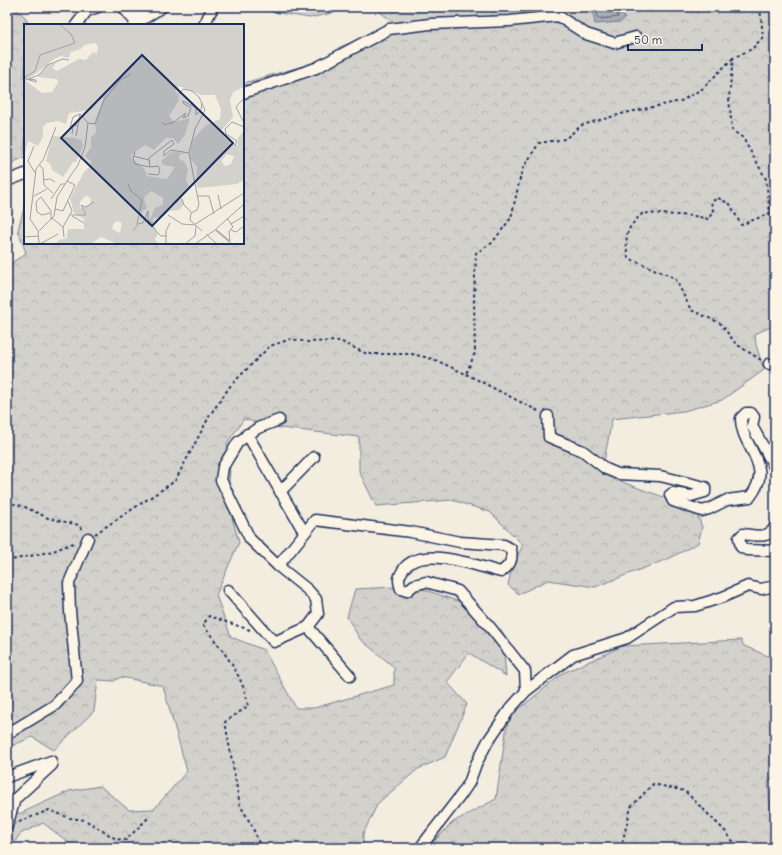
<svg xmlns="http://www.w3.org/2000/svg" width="782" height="855" font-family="Delius,sans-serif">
	<defs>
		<pattern id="forest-crowns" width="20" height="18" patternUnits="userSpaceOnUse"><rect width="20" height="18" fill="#d3d1cc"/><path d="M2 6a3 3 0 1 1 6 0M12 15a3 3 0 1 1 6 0" fill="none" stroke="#b5b4b2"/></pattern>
		<pattern id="water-ripples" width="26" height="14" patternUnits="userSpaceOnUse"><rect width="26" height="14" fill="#a9acb3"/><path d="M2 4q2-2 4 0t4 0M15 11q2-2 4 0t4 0" fill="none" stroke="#898c95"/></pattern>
	</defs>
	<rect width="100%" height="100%" fill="#f3ede0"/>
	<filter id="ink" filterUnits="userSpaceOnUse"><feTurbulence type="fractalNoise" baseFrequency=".025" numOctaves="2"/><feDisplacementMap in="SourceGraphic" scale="8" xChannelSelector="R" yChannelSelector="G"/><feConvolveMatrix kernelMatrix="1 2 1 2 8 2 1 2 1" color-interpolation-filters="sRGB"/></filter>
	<g filter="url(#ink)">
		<g fill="url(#forest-crowns)" stroke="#778095">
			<polygon points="7,7 14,7 26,18 28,25 25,25 25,157 7,165"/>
			<polygon points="265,7 358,7 310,18 272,12"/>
			<path d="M373,7H775V325L755,334L756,345L764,370L722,400L684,411L612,419L602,472C632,489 666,495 696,511L702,527L698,543L670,558L595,587L548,580L519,594L508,585L512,567L523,545L490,512L452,500L376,506L359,471V437L272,427L244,419L227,443L230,472L227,500L239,542L216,595L231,637L264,650L296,708H314L394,685V667L360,639L347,617L355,589L414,586L460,602L483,620L495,638L504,654L506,676L469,653L447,682L467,704L445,757L418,769L378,803L363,834V848H76L43,823L20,834L11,848H7V797L19,814L69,791L100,786L129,810L154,809L187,771L163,686L121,677L114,681L98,680L94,711L54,750L32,737L7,748V266L26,253L18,230L25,204V243H243V86L247,82L310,64L337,58L338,48L395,23Z"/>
			<polygon points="741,640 744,646 775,659 775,773 768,783 775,848 427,848 453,822 496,799 508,718 563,673 623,646"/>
		</g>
		<path fill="url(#water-ripples)" stroke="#707a91" d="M592,7C604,7 618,5 625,18L620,22L595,24Z"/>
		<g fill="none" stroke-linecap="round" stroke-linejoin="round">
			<polyline stroke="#546180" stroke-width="1" points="596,7 598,18 600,19 618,17 618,15 613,11 612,7"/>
			<g stroke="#1b2f5e" stroke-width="13">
				<g id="minor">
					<polyline points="123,7 132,18 145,14"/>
					<polyline points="76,25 87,11 98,7"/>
					<polyline points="134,25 162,7"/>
					<polyline points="204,25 213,7"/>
					<polyline points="243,93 316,68 389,29 430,24 510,21 558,16 586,34 614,43 636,37"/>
					<polyline points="7,181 25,174"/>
					<polyline points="769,364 775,364"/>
					<path d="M548,416L549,437L583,451L606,469L618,474L660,476L705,487V492L691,496L673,493L670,495L673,501L702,511L709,509L727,500L750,497C776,465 740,447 741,418L746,413H751L754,417L752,426L775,468"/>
					<path d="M279,420L258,428L238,442L223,467L221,480L250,539L278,566L315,520L411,532L460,542L504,545L511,549C513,561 510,565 501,572C477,566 420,544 403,570C398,578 398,580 401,589L407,591L414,585L426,582L458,591L490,627L525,671L526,691"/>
					<polyline points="247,434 304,532"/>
					<polyline points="280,492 314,457"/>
					<path d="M775,526C770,540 754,535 743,534L739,538L741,547L747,550L775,551"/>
					<polyline points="228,590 274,642 308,627 318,614 316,599 308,590 278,566"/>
					<polyline points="308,627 350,676"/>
					<polyline points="7,734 55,705 77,681 70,611 69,583 88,538"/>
					<polyline points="7,777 51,761 52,765 15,799 7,826"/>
					<polyline points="420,848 461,795 469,783 476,764 488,741 510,709 526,691 573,655 627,638 674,607 695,606 723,597 748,586 761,589 775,586"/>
				</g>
			</g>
			<g stroke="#1b2f5e" stroke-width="2" stroke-dasharray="3 3" stroke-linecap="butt">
				<path d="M760,7L763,37L752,49L733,58L729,98L732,130L743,138L766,179L770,213L741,225L730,204L718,198L711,202L713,210L709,219L694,216L643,213C625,230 625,234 628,258L675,278L691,310L720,323L736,344L761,360"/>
				<polyline points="466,374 540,412"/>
				<polyline points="7,502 25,507 48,518 79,525 83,531"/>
				<polyline points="95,534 175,481 210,415 231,385 270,346 291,339 308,342 340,341 367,354 412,354 433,359 466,374 475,353 474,298 476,253 492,243 511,218 522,170 539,143 565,139 582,125 625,113 681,101 702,89 733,58"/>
				<polyline points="7,561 53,551 76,542"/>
				<path d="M250,630L209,616L203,625C222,650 244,675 248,706L225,722L240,805L252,826L261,848"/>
				<polyline points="19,822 49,810 70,818 85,820 116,839 126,840 150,816"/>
				<polyline points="621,848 631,807 653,784 685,791 725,831 738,848"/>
			</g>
			<use href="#minor" stroke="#fcf5e5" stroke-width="10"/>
		</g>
	</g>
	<g transform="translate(24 24)">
		<rect width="220" height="220" fill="#f3ede0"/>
		<path d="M0,0H220V63L209,68L206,76L209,93L197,107L200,113L214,122V114L220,106V156L213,160L174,164L172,159L173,143L166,134L167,123L170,114L182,101L196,95L197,85L191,71H177L155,62L151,68L155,71L154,78L145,92L150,98L166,94L161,111L154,120L149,114H142L130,126L121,121L107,131L108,135L120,144L123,152L143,155L151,143L139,141L137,137L149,127L161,130L155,131L156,136L160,137L164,145L162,156L166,164L157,171L160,180L155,186L145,187L139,193L129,194V201L134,210L131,215L134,220H94L77,213L67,220H32L35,216L43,214L44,205H60V195L50,189L46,174L60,148L66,142L67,137L61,132L67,123V113L72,109L71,96L80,74L76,75L67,86L45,89L42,100L34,97L23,99L19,103V113L14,122L4,117L0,134ZM71,19L74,22L73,30L69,28L62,36L55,35L33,47L28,44L33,38L22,42L14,53L33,55L34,59L28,68L18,69L2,57L30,35L37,32L44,34L47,28L57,25L60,21ZM203,130L210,132L207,140L201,142L197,137ZM127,167L139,174V181L131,184L126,196L119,195L117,193L119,186L123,185L120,174ZM62,171L67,175L66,180L56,184V178ZM94,197L98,199L96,209L88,205L90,199ZM28,112L52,114L58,117L59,122L52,138H49L39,153L28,146L27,141L22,137Z" fill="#d3d1cc" fill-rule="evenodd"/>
		<path fill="none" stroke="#a9acb3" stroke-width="2" d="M192,206L205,217"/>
		<path fill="none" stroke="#9da1ac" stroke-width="1" d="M4,55L12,56V58L2,55L1,53L11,47L16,31L51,19L47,10L35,0M5,55L15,51L23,41L39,35L45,36M155,70L159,65L168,67L175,73L181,86L171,105L165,129L175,180L173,186L167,189L166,196L178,207M220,74L212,83L220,99M138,98L140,101L150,98L162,89L159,94L164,92L167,84L159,79V77L172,84V91L177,86L178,79M46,104L49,93L56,90L64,99L71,100L80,76L96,56L107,50M48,110L49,102L53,101M52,112L56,90M10,122L4,137L11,149M211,122L213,117L202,110L201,105L208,98L220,103M111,128L109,134L111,140L126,143L125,134L148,116L150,120L140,127V132M109,132L125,136M140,132L147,126L165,129M15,140L19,145L20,161L29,169M124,150L134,151L136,146L134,142L126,143M19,156L26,155L31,158M43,157L54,141L61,123L64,99M104,160L107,167L118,176L113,200M194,171L197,185M10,172L23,165M174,172H185L190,190M27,175L37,160H41M158,175L160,181L167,188M26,189L18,191L13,188L12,178L17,173L27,187V196M47,191H62L57,181L62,183L70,178M144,191L158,200L170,201L220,169M48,192L60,199M28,194L39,203L40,213M203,194L209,203L205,207L206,220M207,200L220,192M39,203L48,187L44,177M207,206L212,208L220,202M15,207L30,192L33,173L43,157L51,161L39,187L31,185M109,207L114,200L119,199L124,187V195L132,207L137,212H143M182,210L193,220M0,213L15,212M15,220L14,207L6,195L11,154L12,145L19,136L32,103M16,220L34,210M142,220V207L146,199M161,220L171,212L172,202M171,220L191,206L220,180"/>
		<path fill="#1b2f5e" fill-opacity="0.15" stroke="#1b2f5e" stroke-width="2" d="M118,31L209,119L128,202L37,114Z"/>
		<rect width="220" height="220" fill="none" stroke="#1b2f5e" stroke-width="2"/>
	</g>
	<rect width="782" height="855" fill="none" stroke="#fcf5e5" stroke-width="24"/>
	<rect x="12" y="12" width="758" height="831" fill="none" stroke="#1b2f5e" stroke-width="1.5" filter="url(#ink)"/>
	<path d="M628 44v6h74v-6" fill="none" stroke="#1b2f5e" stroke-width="2"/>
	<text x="634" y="44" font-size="12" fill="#1b2f5e" stroke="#fcf5e5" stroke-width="3" paint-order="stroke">50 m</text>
</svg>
